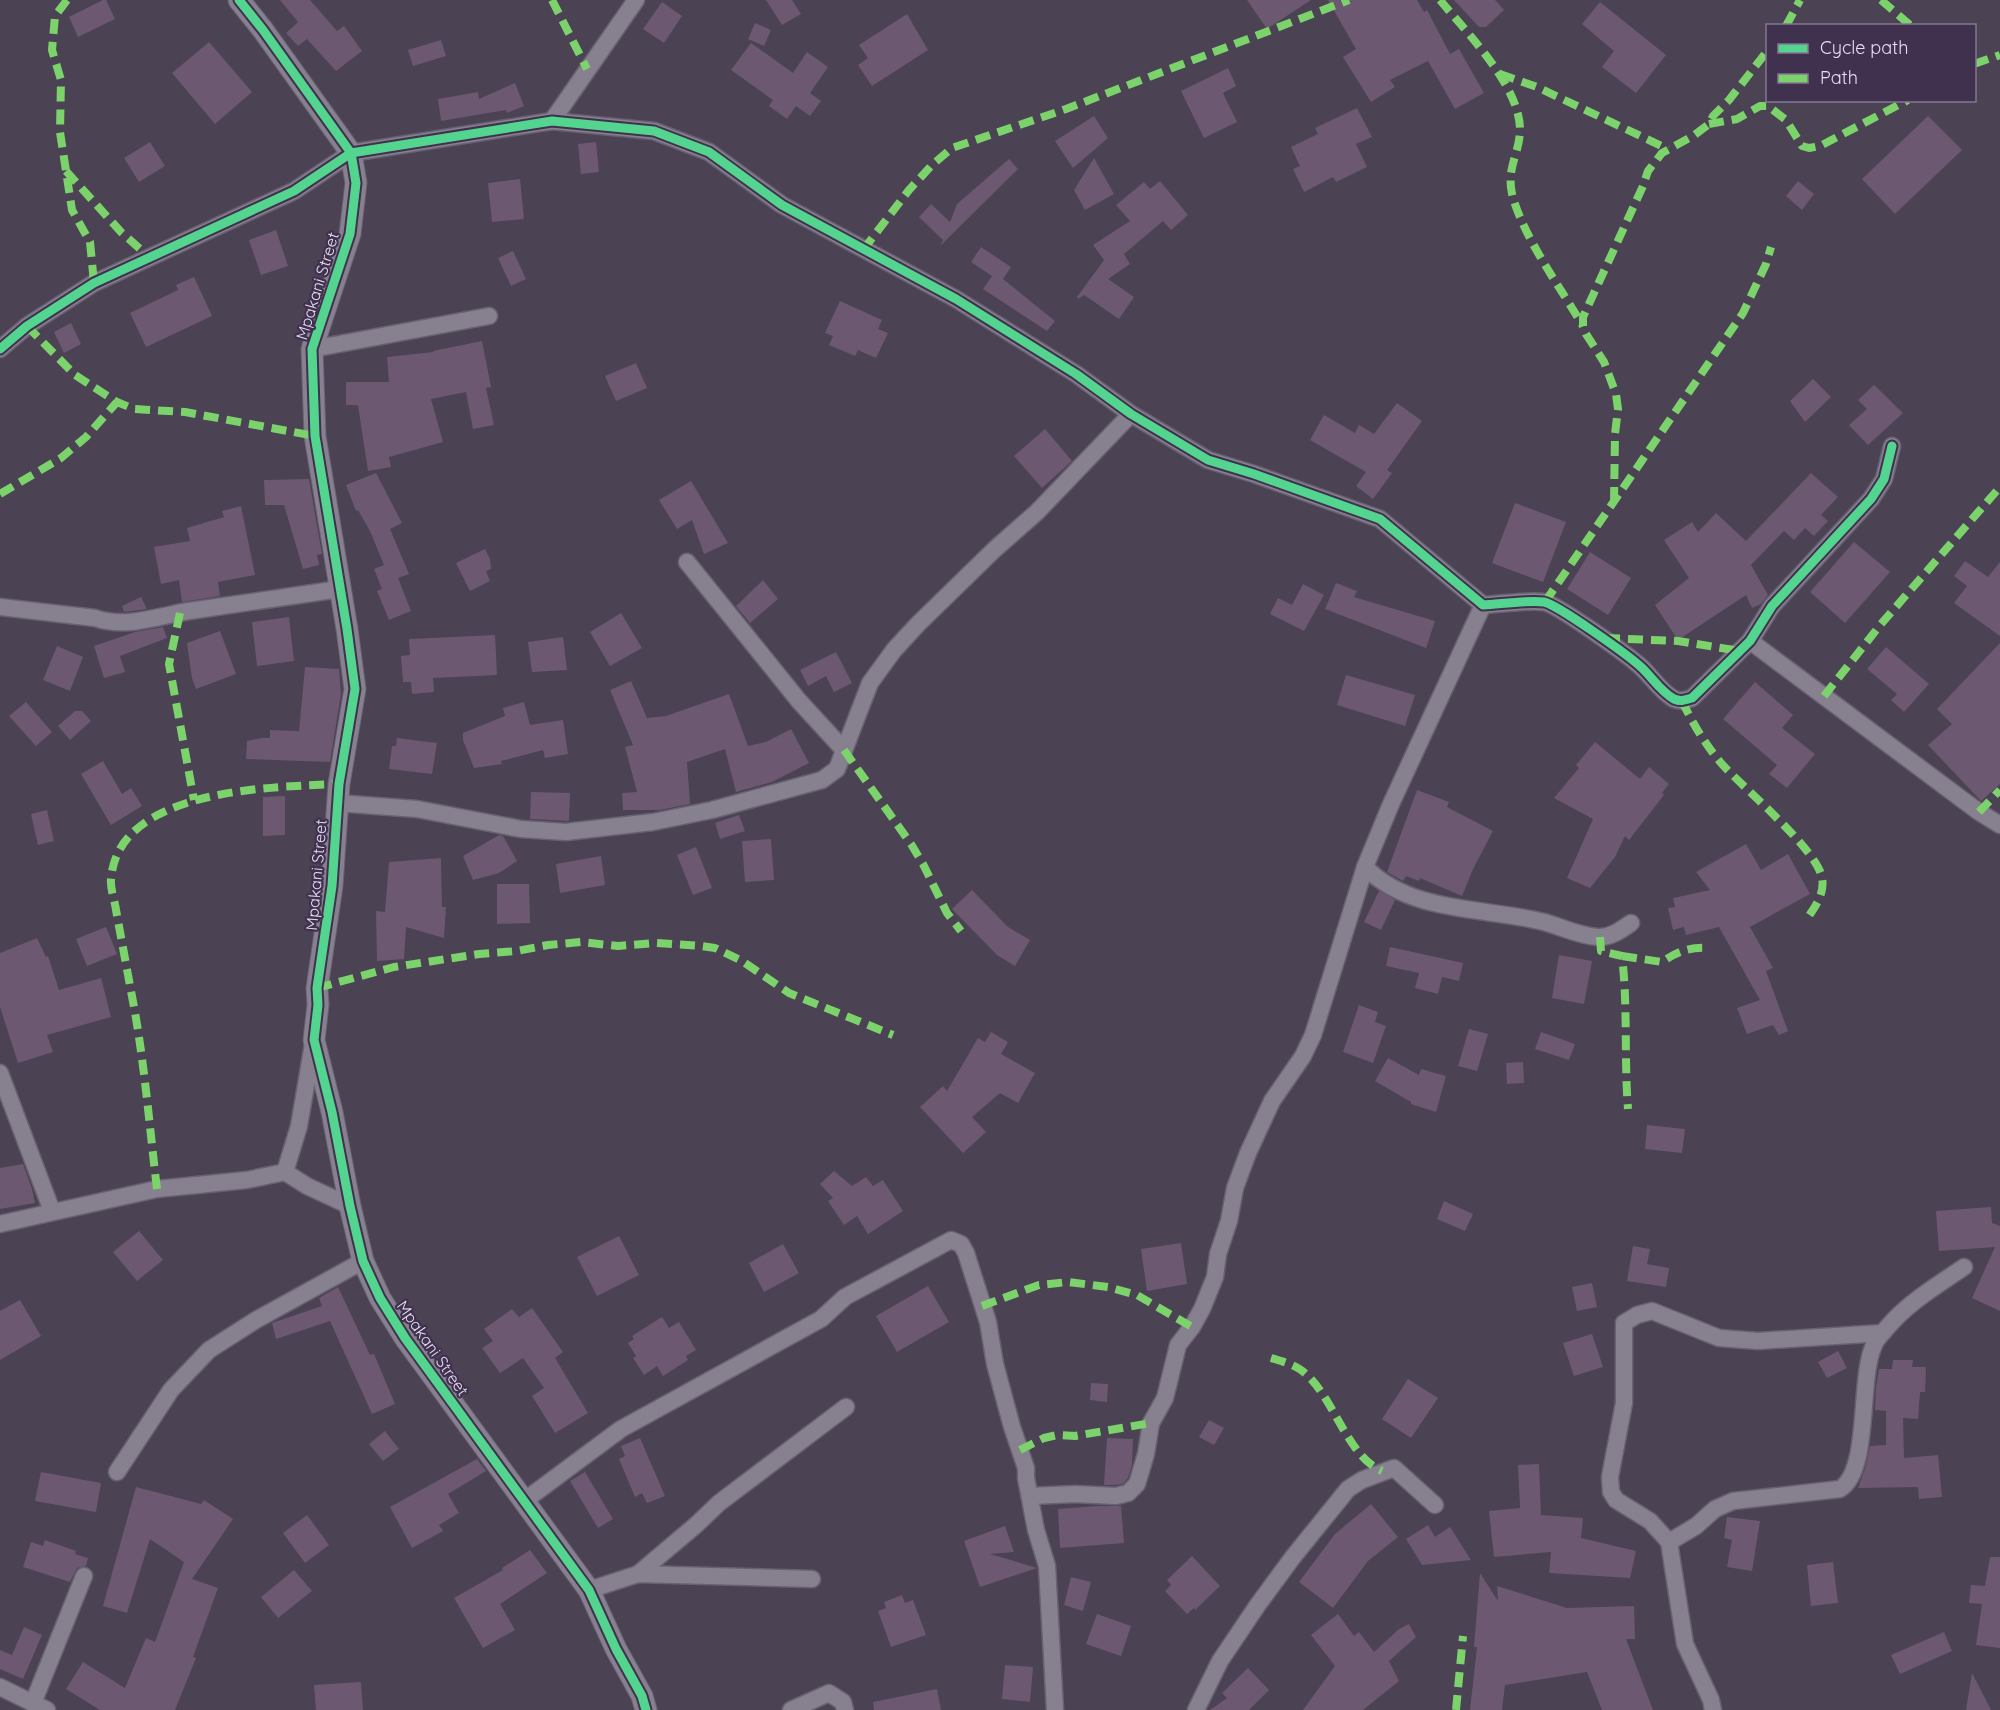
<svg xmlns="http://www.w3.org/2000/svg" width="2000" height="1710" font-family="Quicksand,sans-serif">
	<rect width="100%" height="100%" fill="#4b4254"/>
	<g fill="#6c5871">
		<polygon points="103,0 106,0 115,19 78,37 69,17"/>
		<polygon points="280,0 310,0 337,31 344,26 362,51 336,71 307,39 298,46 286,33 298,22"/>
		<polygon points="766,0 792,0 801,14 782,25"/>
		<polygon points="1247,0 1311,0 1267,29"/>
		<polygon points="1328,0 1417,0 1424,12 1427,10 1450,54 1459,49 1484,93 1455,109 1428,61 1390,80 1395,87 1371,102 1343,57 1356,49"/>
		<polygon points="1454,0 1495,0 1504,10 1486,27 1479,27"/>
		<polygon points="662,2 682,16 664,43 643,29"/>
		<polygon points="1600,2 1666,55 1636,93 1602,67 1614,51 1582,24"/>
		<polygon points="907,14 928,50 872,86 858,65 868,58 859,45"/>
		<polygon points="755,23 771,30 764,46 748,39"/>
		<polygon points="441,40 446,56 413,66 408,50"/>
		<polygon points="209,42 252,92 215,124 172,73"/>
		<polygon points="751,43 793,73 807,52 828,67 810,93 821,101 810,116 796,106 787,119 769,106 773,100 731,70"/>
		<polygon points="1228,68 1236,86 1223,93 1237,122 1204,138 1181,91"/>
		<polygon points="515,83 524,106 507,113 506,110 441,121 438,99 478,92 479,99"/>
		<polygon points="1357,108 1372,137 1356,144 1367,167 1336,182 1333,177 1304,192 1293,169 1300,166 1291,147 1318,134 1315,128"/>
		<polygon points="1094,116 1108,138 1073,168 1055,141"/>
		<polygon points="1928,116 1962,150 1895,214 1862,179"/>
		<polygon points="150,142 165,166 139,182 124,158"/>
		<polygon points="596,142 599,172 581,174 578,144"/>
		<polygon points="1094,158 1114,194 1085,210 1074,190"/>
		<polygon points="1009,159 1018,169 940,246 943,240 919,217 931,204 950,222 957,204"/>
		<polygon points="520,179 524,219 492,222 488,183"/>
		<polygon points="1160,181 1188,215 1171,230 1163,221 1124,254 1130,264 1108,279 1134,297 1119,319 1084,295 1078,299 1077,297 1104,260 1093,245 1130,221 1116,205 1144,182 1150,189"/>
		<polygon points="1798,181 1814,194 1802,210 1786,196"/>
		<polygon points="276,230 288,266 261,275 249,240"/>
		<polygon points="981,247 1011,267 1003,279 1055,321 1047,331 983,289 992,276 971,262"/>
		<polygon points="513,251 526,279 511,286 498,258"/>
		<polygon points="194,277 212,316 146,347 130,313 178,290 176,285"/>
		<polygon points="840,301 882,320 878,329 888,333 876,358 858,350 855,356 829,345 833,336 825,333"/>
		<polygon points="71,323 81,344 64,353 54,332"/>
		<polygon points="482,341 491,387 486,388 494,425 473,429 466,392 431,399 443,442 389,457 391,467 368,471 358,405 346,405 346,382 389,382 387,357 434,352 433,351"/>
		<polygon points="636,363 647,388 616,401 605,376"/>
		<polygon points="1813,379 1831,397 1805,422 1790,401"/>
		<polygon points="1874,385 1903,413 1868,445 1849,425 1867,409 1858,400"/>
		<polygon points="1397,403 1422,421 1387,470 1392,473 1373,499 1356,486 1366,472 1310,440 1324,415 1355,433 1359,425 1374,434"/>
		<polygon points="1045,429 1072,461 1042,488 1014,456"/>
		<polygon points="376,473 402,523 390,529 409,574 398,578 411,611 389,620 377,591 382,589 374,569 384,565 370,531 358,510 356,511 346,485"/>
		<polygon points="1811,473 1838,497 1821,515 1828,521 1814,536 1805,528 1794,540 1784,531 1751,565 1768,595 1761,604 1752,608 1746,595 1678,640 1655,605 1689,578 1664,540 1692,522 1698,532 1716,513 1746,541"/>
		<polygon points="309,479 322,554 317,555 319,565 303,569 284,505 265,505 264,480"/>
		<polygon points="691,481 728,543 704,554 692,520 677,529 659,500"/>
		<polygon points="1515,503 1566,522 1543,582 1492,563"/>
		<polygon points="241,506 255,575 218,582 220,596 182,602 179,580 161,584 154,547 190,541 187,528 224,517 222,511"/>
		<polygon points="1854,542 1890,572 1845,623 1810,592"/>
		<polygon points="485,549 490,559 491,569 486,571 490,581 470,591 456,563"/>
		<polygon points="1590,552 1631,578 1608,615 1567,589"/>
		<polygon points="1965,561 1988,577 2000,562 2000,636 1954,603 1967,586 1954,576"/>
		<polygon points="763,580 778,599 750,623 736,606"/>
		<polygon points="1336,583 1357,591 1354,597 1435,621 1426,648 1325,609"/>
		<polygon points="1303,584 1324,595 1304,631 1270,614 1278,598 1292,605"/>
		<polygon points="141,597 147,609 124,612 122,606"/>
		<polygon points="621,613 642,648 610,666 590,632"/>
		<polygon points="289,617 294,661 257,666 252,622"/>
		<polygon points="163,627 167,638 120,656 125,672 104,678 94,646 135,632"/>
		<polygon points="220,631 236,674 196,689 192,678 187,643"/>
		<polygon points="495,635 497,675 433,678 434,692 412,694 411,682 403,682 401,656 410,655 409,639"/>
		<polygon points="563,637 567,670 532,672 528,642"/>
		<polygon points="2000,643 2000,784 1981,801 1928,745 1952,724 1937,709"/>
		<polygon points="57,646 83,657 70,691 43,680"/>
		<polygon points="1886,647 1929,684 1904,712 1891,700 1897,694 1867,669"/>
		<polygon points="836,652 852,683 834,692 826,676 808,686 800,670"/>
		<polygon points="305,667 339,669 341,694 330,762 246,759 247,741 262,738 270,738 270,730 299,731"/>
		<polygon points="1346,675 1415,695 1405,726 1337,705"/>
		<polygon points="631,681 647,718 666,716 729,694 748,746 766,742 791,729 809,763 772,782 736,792 725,749 687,762 690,804 660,810 623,810 622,793 637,792 625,747 633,745 610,690"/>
		<polygon points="1755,682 1793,715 1782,728 1815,754 1787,788 1769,774 1777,765 1723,719"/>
		<polygon points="26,702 52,732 36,746 9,716"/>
		<polygon points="524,702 530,725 563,720 568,754 545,758 543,750 501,761 502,764 474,768 463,740 463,733 505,716 503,708"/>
		<polygon points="75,711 82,711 91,721 70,740 58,726"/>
		<polygon points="397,738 437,743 432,774 389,769 392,746 396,746"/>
		<polygon points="1595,742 1640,779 1649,767 1669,784 1662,793 1664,795 1629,840 1625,836 1615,857 1590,888 1567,878 1593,819 1554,798 1579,768 1576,765"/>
		<polygon points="103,761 122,794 131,788 142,806 111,825 81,774"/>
		<polygon points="1417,790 1449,802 1447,807 1493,831 1473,869 1462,896 1420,878 1419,881 1406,876 1403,881 1387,872"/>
		<polygon points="531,792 570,793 569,821 530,819"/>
		<polygon points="285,796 285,835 263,836 263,797"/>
		<polygon points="47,810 54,841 38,845 31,814"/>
		<polygon points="739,815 745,831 720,839 715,823"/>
		<polygon points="499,835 503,836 517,861 499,873 473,880 463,856"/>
		<polygon points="771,839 774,880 745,882 742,841"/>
		<polygon points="1746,844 1761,870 1788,854 1810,894 1750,927 1773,968 1766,971 1788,1031 1779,1035 1773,1025 1747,1034 1737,1008 1760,1000 1719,927 1686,935 1684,927 1673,930 1668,908 1675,907 1673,898 1710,890 1696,872"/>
		<polygon points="696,847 712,888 693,895 677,855"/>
		<polygon points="601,856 605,885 560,893 556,864"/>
		<polygon points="441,858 442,907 446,907 444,938 406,927 404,959 377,961 376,911 385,912 389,862"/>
		<polygon points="497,884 529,884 530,923 497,924"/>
		<polygon points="972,890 1008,927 1030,940 1015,966 997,955 952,909"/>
		<polygon points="1379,891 1395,900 1381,930 1364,922"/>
		<polygon points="106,927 117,954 87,966 76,939"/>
		<polygon points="37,938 46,957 48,956 59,990 101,978 111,1017 47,1035 53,1052 18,1063 0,1007 0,953"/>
		<polygon points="1390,947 1463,963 1459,981 1442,977 1438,994 1415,988 1419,973 1386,966"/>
		<polygon points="1559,955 1592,961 1584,1004 1552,998"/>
		<polygon points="1359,1005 1378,1012 1375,1022 1386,1026 1373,1063 1343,1052"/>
		<polygon points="1469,1029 1488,1034 1477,1071 1458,1066"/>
		<polygon points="991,1032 1008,1042 1001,1054 1035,1073 1018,1103 1000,1093 972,1117 986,1132 963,1153 920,1107 943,1086 947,1091 978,1038 985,1042"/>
		<polygon points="1541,1032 1575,1044 1569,1060 1535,1049"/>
		<polygon points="1388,1058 1419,1075 1421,1069 1446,1076 1436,1112 1411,1104 1411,1102 1375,1081"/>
		<polygon points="1523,1062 1524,1083 1507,1084 1506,1063"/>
		<polygon points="1647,1125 1685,1129 1682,1153 1645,1149"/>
		<polygon points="23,1164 32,1189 35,1203 0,1209 0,1168"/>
		<polygon points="834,1171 852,1186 866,1177 873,1186 883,1180 903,1211 868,1234 857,1216 844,1225 828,1201 833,1198 820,1184"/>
		<polygon points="1444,1201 1473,1214 1465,1231 1437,1219"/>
		<polygon points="1991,1207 1992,1223 2000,1226 2000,1311 1972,1298 1995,1247 1939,1251 1936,1211"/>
		<polygon points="139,1231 163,1260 137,1281 113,1252"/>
		<polygon points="619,1236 639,1275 597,1296 577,1257"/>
		<polygon points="1181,1243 1187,1284 1147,1291 1141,1249"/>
		<polygon points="783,1244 799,1273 764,1292 749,1263"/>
		<polygon points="1633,1246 1650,1249 1647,1264 1669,1268 1666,1287 1627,1281"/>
		<polygon points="1592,1283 1597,1307 1577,1311 1572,1287"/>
		<polygon points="928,1286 949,1322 897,1352 876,1316"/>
		<polygon points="338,1287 370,1355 374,1354 395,1404 372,1414 330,1321 276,1339 272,1323 322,1306 319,1298"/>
		<polygon points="20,1300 41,1336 0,1360 0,1311"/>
		<polygon points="532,1308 563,1352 555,1358 588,1413 555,1433 532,1396 544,1388 523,1358 500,1373 482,1348 493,1341 484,1329 512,1309 519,1317"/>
		<polygon points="662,1317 669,1328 679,1322 696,1350 686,1356 688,1360 663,1376 657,1366 644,1375 633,1358 636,1356 628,1343 634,1339 632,1336"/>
		<polygon points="1592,1334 1603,1367 1574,1376 1563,1343"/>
		<polygon points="1838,1351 1847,1368 1827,1378 1818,1362"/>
		<polygon points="1893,1360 1913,1360 1912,1367 1926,1367 1925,1392 1920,1392 1918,1419 1903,1418 1904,1458 1938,1455 1942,1497 1919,1499 1918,1487 1858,1488 1866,1466 1870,1446 1886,1445 1886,1411 1875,1410 1876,1387 1879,1369 1892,1369"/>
		<polygon points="1408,1379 1438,1398 1411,1438 1382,1419"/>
		<polygon points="1091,1383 1108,1384 1107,1402 1090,1400"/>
		<polygon points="1209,1420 1224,1428 1214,1445 1199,1437"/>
		<polygon points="385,1431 399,1449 383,1461 369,1444"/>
		<polygon points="640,1438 665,1496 647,1503 642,1493 635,1497 619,1459 625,1456 621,1446"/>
		<polygon points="1107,1438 1133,1439 1132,1465 1128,1478 1123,1484 1115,1485 1104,1485"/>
		<polygon points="477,1459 486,1471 448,1494 459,1513 439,1525 443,1531 412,1548 390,1507"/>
		<polygon points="1539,1464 1541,1515 1583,1518 1581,1538 1636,1551 1630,1578 1549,1573 1551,1552 1494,1557 1489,1511 1520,1508 1518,1465"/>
		<polygon points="41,1472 101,1483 96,1512 35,1501"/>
		<polygon points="585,1472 613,1519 598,1528 570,1481"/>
		<polygon points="136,1487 201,1504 204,1500 233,1519 192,1579 218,1588 193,1657 196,1658 175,1710 100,1710 66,1689 83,1662 125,1688 146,1638 155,1642 184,1562 150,1539 127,1613 103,1606"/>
		<polygon points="1371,1504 1398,1537 1368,1561 1333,1608 1299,1582 1335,1534"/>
		<polygon points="1097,1506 1121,1506 1124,1543 1060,1548 1058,1509"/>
		<polygon points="307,1515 329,1545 305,1563 283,1533"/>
		<polygon points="1727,1517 1760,1521 1752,1571 1727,1567 1732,1540 1724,1538"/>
		<polygon points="1428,1525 1435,1537 1450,1527 1471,1560 1422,1565 1406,1539"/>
		<polygon points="1005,1526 1014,1552 990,1554 1037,1568 980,1587 964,1541"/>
		<polygon points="45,1540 76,1551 75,1554 88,1558 86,1566 77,1568 70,1582 23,1567 31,1542 43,1546"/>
		<polygon points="530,1550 547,1573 500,1604 515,1630 483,1648 454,1598 503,1570 502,1568"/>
		<polygon points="1192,1556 1220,1586 1195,1610 1194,1608 1187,1614 1165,1591 1171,1585 1167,1580"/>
		<polygon points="1990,1557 2000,1557 2000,1648 1976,1645 1982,1604 1969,1603 1971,1585 1985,1586"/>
		<polygon points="1833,1562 1838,1603 1811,1606 1807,1565"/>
		<polygon points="294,1570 312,1591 278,1618 261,1597"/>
		<polygon points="1480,1573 1498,1601 1497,1586 1567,1608 1634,1606 1635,1639 1626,1639 1653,1710 1602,1710 1587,1672 1505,1685 1502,1710 1470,1710 1477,1647 1474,1647"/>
		<polygon points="1071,1577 1091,1582 1083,1611 1064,1605"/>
		<polygon points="902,1595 905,1603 913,1600 926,1635 891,1647 878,1611 886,1608 884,1602"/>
		<polygon points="1097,1614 1131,1626 1121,1656 1086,1644"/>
		<polygon points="1338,1614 1354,1636 1359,1632 1374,1652 1399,1629 1409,1624 1416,1637 1389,1661 1399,1681 1363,1710 1303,1710 1335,1666 1311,1635"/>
		<polygon points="24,1627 42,1635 23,1679 0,1669 0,1650 12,1655"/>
		<polygon points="1944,1632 1952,1651 1900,1674 1891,1655"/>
		<polygon points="1005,1665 1033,1667 1030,1702 1002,1699"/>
		<polygon points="1248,1668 1269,1690 1249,1710 1210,1710 1227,1698 1222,1693"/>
		<polygon points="1972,1673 1991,1710 1966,1710"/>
		<polygon points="361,1682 363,1710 316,1710 314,1685"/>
		<polygon points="937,1689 941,1710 874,1710 873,1702"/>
	</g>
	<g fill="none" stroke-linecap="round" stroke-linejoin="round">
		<g stroke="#696172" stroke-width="19">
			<g id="minor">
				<polyline points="552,121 636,0"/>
				<path d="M0,349L27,326L94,283L294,191L351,153L552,121L654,131L709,152L782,205L956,299L1076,374L1131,414L1208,460L1254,474L1380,519L1483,605C1501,604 1528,600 1544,602C1558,605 1628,655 1641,667C1652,677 1660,691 1674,699C1681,702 1685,700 1692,698L1750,641L1772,606L1871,499L1884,479L1892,446"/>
				<polyline points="312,349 489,316"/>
				<polyline points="687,562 799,701 844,750"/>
				<path d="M1483,605L1391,804L1365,867C1411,914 1485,907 1544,922C1562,927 1579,936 1598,937C1610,938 1621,930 1631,923"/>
				<path d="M0,607L95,618C126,629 158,616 189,611C240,604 290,596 340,589"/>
				<polyline points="1750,641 1979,812 2000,825"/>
				<polyline points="337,803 417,809 521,829 566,832 653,822 712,810 822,780 837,769 870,683 894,650 918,624 995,549 1037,512 1131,414"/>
				<polyline points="0,1073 52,1211"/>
				<polyline points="285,1172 299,1126 313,1044"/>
				<polyline points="0,1224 157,1189 247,1180 285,1172 307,1186 350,1206"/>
				<polyline points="117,1472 171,1390 209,1350 256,1320 363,1261"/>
				<polyline points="1030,1496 1075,1494 1116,1496 1128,1493 1137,1484 1146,1454 1151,1423 1165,1398 1178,1345 1192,1327 1202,1309 1215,1277 1218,1254 1229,1221 1235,1188 1248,1153 1272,1101 1303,1056 1313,1035 1365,867"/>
				<polyline points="524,1501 621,1429 821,1319 845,1297 951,1240 961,1244 966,1253 988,1322 995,1364 1012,1427 1026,1468 1026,1478 1036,1530 1047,1566 1055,1710"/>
				<polyline points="1669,1542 1650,1521 1616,1500 1611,1492 1610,1477 1624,1403 1624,1323 1637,1315 1652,1311 1719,1338 1758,1341 1882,1333"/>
				<polyline points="638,1574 696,1525 719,1503 846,1407"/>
				<polyline points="589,1590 638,1574 812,1579"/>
				<polyline points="0,1687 47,1710"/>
				<polyline points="33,1703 84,1576"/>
				<polyline points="791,1710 829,1693 843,1702 845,1710"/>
				<polyline points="1196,1710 1220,1661 1257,1606 1293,1557 1348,1489 1362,1480 1394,1468 1435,1505"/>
				<path d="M1713,1710L1711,1700L1685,1644L1669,1542L1696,1526L1715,1509L1733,1501L1840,1489C1871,1470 1858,1379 1874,1345C1876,1339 1881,1335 1885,1330C1907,1303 1935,1287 1964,1267"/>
			</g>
		</g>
		<g stroke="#696172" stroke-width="23">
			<polyline id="tertiary" points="239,0 263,30 351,153 356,183 350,234 312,349 315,436 347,629 355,689 339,784 332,886 317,988 318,1005 314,1040 332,1112 350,1206 363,1261 380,1298 405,1338 589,1590 616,1649 642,1696 646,1710"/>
		</g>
		<use href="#minor" stroke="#87818f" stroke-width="16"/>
		<use href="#tertiary" stroke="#87818f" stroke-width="21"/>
		<g stroke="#7cd36c" stroke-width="8" stroke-dasharray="15 8" stroke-linecap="butt">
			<polyline points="67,0 55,16 52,50 61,80 60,132 72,210 90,242 94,283"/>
			<polyline points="552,0 587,69"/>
			<path d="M1440,0C1467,33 1521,87 1520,131C1519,156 1505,169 1513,198C1526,241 1560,287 1583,326"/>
			<polyline points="1881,0 1911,26"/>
			<polyline points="1786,26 1800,0"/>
			<polyline points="1974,64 2000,55"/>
			<polyline points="1500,74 1537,87 1668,149"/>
			<polyline points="1709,124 1737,119 1760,106 1768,106 1786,120 1802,146 1809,148 1820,146 1908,100"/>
			<polyline points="66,171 121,232 149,257"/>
			<polyline points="863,250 909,190 932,165 952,148 1066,109 1349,0"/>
			<polyline points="27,326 75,375 117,402 134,409 185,412 315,436"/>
			<polyline points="0,494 61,458 86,437 117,402"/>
			<polyline points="1614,502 1615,434 1618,409 1616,394 1604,362 1586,334 1583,326 1583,317 1643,186 1648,171 1662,153 1693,136 1709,124 1713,116 1729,100 1768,50"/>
			<polyline points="1545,602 1743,313 1766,264 1771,247"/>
			<polyline points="180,613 169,664 194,800"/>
			<polyline points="1605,638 1678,641 1740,651"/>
			<polyline points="1824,696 1881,624 2000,487"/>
			<path d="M1682,701C1693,724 1705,744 1721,763C1743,788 1818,850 1822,878C1825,894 1815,907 1806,920"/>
			<polyline points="844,750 911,844 923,864 947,913 961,931"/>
			<polyline points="1979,812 2000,790"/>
			<path d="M1600,937L1601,951L1622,956C1628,1008 1624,1057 1628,1109"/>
			<path d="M1622,956L1662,962C1678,951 1690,947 1709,948"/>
			<polyline points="317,988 394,967 479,954 517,951 548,945 581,942 618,946 656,943 701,946 715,948 742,961 789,993 893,1035"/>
			<path d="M157,1189C149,1123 144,1056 131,991C126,964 121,937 116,910C115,901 110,889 111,879C118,788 272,787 339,784"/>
			<polyline points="982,1306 1039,1285 1068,1282 1108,1287 1137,1295 1192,1327"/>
			<path d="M1271,1358C1281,1361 1292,1364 1301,1370C1333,1393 1346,1456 1382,1471"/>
			<polyline points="1020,1450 1044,1438 1057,1435 1075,1436 1151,1423"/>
			<polyline points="1456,1710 1463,1636"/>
		</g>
		<g stroke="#40314f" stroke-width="13">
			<g id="cycleway">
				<polyline points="239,0 263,30 351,153 356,183 350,234 312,349 315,436 347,629 355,689 339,784 332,886 317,988 318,1005 314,1040 332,1112 350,1206 363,1261 380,1298 405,1338 589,1590 616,1649 642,1696 646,1710"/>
				<path d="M0,349L27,326L94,283L294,191L351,153L552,121L654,131L709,152L782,205L956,299L1076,374L1131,414L1208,460L1254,474L1380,519L1483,605C1501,604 1528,600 1544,602C1558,605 1628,655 1641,667C1652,677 1660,691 1674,699C1681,702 1685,700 1692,698L1750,641L1772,606L1871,499L1884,479L1892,446"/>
			</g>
		</g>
		<use href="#cycleway" stroke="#53d58f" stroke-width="9"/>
	</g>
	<g text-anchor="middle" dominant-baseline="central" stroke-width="4.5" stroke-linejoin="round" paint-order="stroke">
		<g font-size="16" fill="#e8dff3" stroke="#40314f">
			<text transform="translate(317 286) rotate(-73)">Mpakani Street</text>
			<text transform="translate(316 875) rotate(-85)">Mpakani Street</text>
			<text transform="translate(433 1348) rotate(55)">Mpakani Street</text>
		</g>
	</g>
	<rect x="1766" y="24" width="210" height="78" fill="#40314f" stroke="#837791" stroke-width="1.5"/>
	<rect x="1778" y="44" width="30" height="9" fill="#53d58f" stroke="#837791" stroke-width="1.5"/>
	<text x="1820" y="54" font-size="18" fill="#e8dff3">Cycle path</text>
	<rect x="1778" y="74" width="30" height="9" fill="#7cd36c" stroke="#837791" stroke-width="1.5"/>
	<text x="1820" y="84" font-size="18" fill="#e8dff3">Path</text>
</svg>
